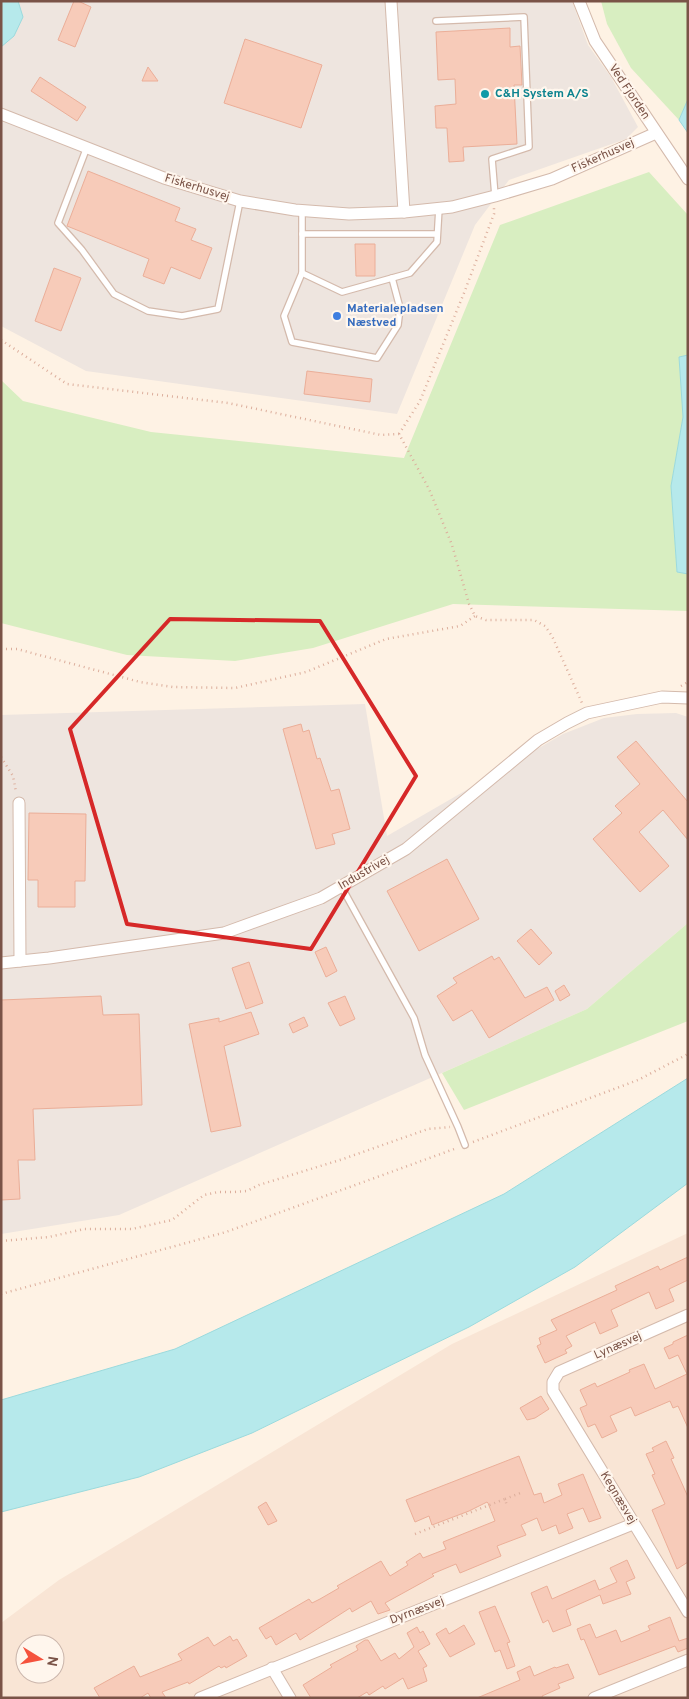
<svg xmlns="http://www.w3.org/2000/svg" width="689" height="1699" font-family="Overpass,sans-serif">
	<rect width="100%" height="100%" fill="#fef2e4"/>
	<path fill="#f9e5d5" fill-rule="evenodd" d="M688,1233V1698H1V1623L59,1580L452,1344ZM25,1644H55V1674H25Z"/>
	<g fill="#eee5df">
		<polygon points="1,1 572,1 588,45 611,77 638,127 626,139 509,180 475,225 397,414 86,371 1,326"/>
		<polygon points="365,704 387,836 563,734 604,718 637,714 676,713 688,717 688,923 587,1009 119,1215 1,1234 1,715"/>
	</g>
	<g fill="#d8eec1">
		<polygon points="601,1 688,1 688,99 679,120 631,68 607,24"/>
		<polygon points="649,172 688,215 688,355 679,357 683,417 671,486 677,572 688,574 688,611 453,604 313,648 235,661 127,655 1,623 1,380 23,401 151,432 404,458 500,225"/>
		<polygon points="688,923 688,1021 464,1110 442,1073 587,1009"/>
	</g>
	<g fill="#b6e9eb" stroke="#9bdadd">
		<polygon points="1,1 18,1 23,17 14,36 1,47"/>
		<polygon points="688,99 688,133 679,120"/>
		<polygon points="688,355 688,574 677,572 671,486 683,417 679,357"/>
		<polygon points="688,1078 688,1183 575,1267 469,1327 252,1433 139,1477 1,1512 1,1400 175,1349 504,1194"/>
	</g>
	<g fill="#f7cbb9" stroke="#ebae98">
		<polygon points="74,1 78,1 91,7 75,47 58,40"/>
		<polygon points="510,28 510,47 520,46 522,85 514,85 517,144 463,147 464,161 449,162 447,128 436,128 435,106 456,104 455,79 438,80 436,32"/>
		<polygon points="245,39 322,65 301,128 224,103"/>
		<polygon points="148,67 158,81 142,81"/>
		<polygon points="40,77 86,107 77,121 31,91"/>
		<polygon points="88,171 180,208 175,221 196,229 191,240 212,248 200,279 171,267 164,284 143,276 149,259 67,226"/>
		<polygon points="355,244 375,244 375,276 356,276"/>
		<polygon points="54,268 81,278 61,331 35,321"/>
		<polygon points="307,371 372,379 370,402 304,394"/>
		<polygon points="301,724 303,732 309,730 317,759 320,758 331,791 339,789 350,829 332,834 335,844 316,849 283,729"/>
		<polygon points="636,741 688,802 688,840 663,810 639,832 669,866 640,892 593,839 622,813 615,806 640,784 617,757"/>
		<polygon points="29,813 86,814 85,881 75,881 75,907 38,907 38,880 28,880"/>
		<polygon points="447,859 479,919 419,951 387,891"/>
		<polygon points="531,929 552,953 539,965 517,941"/>
		<polygon points="326,947 337,971 326,977 315,952"/>
		<polygon points="492,956 494,960 499,957 525,998 547,987 554,1000 489,1038 472,1010 453,1021 437,996 457,983 453,978"/>
		<polygon points="249,962 263,1003 246,1009 232,968"/>
		<polygon points="564,985 570,995 560,1001 555,991"/>
		<polygon points="101,996 103,1015 139,1014 142,1105 33,1109 35,1160 18,1160 20,1199 1,1200 1,1000"/>
		<polygon points="345,996 355,1019 340,1026 328,1003"/>
		<polygon points="251,1012 259,1034 224,1046 241,1126 211,1132 189,1024 219,1018 219,1022"/>
		<polygon points="304,1017 308,1026 293,1033 289,1024"/>
		<polygon points="688,1257 688,1280 669,1289 674,1301 656,1309 649,1292 611,1310 618,1326 600,1334 595,1322 566,1336 572,1346 565,1350 567,1353 545,1363 537,1346 541,1344 539,1338 557,1330 551,1320 617,1290 615,1286 658,1266 660,1270"/>
		<polygon points="688,1335 688,1428 678,1406 673,1408 670,1401 635,1416 631,1407 610,1416 617,1431 602,1438 595,1424 588,1427 580,1408 587,1405 580,1390 595,1383 597,1387 630,1372 629,1370 644,1364 655,1389 687,1374 678,1355 669,1359 664,1348 673,1344 673,1342"/>
		<polygon points="541,1396 549,1409 535,1418 527,1420 520,1408"/>
		<polygon points="666,1441 674,1458 671,1459 688,1497 688,1562 677,1569 652,1510 665,1504 652,1475 655,1474 646,1454 654,1451 652,1448"/>
		<polygon points="519,1456 534,1495 541,1493 544,1503 562,1495 558,1484 583,1474 601,1518 589,1522 583,1508 567,1514 573,1528 559,1534 556,1525 542,1531 537,1518 521,1525 526,1535 497,1546 501,1556 460,1573 456,1564 432,1574 434,1576 385,1603 390,1610 378,1614 371,1601 352,1612 350,1608 300,1640 296,1633 276,1645 271,1636 266,1639 259,1628 309,1599 312,1603 320,1599 339,1588 337,1586 381,1561 390,1576 408,1565 406,1562 420,1553 423,1558 446,1549 443,1542 495,1521 488,1503 487,1502 469,1511 432,1525 429,1516 415,1522 406,1500"/>
		<polygon points="266,1502 277,1521 268,1525 258,1507"/>
		<polygon points="627,1560 635,1578 626,1582 631,1594 603,1604 600,1595 566,1610 571,1625 553,1632 548,1620 543,1623 531,1593 547,1586 552,1599 595,1580 599,1590 617,1582 610,1568"/>
		<polygon points="495,1606 510,1642 507,1643 515,1666 507,1669 500,1650 495,1652 479,1612"/>
		<polygon points="670,1617 679,1641 688,1638 688,1648 678,1652 675,1646 599,1675 584,1639 581,1640 577,1629 590,1624 596,1638 616,1630 621,1642 650,1630 648,1626"/>
		<polygon points="464,1625 475,1644 450,1657 436,1634 446,1628 449,1634"/>
		<polygon points="417,1627 420,1633 423,1631 430,1644 418,1651 427,1666 423,1668 427,1681 408,1689 403,1678 385,1689 383,1686 369,1695 367,1692 357,1698 311,1698 303,1685 332,1667 330,1665 358,1650 356,1646 365,1640 368,1640 381,1661 395,1653 399,1659 414,1647 407,1633"/>
		<polygon points="230,1636 233,1641 237,1639 247,1656 226,1668 225,1666 221,1668 219,1666 189,1684 188,1682 162,1692 166,1698 151,1698 148,1693 140,1698 100,1698 94,1688 134,1666 140,1677 182,1660 178,1654 208,1637 214,1646"/>
		<polygon points="568,1664 574,1678 558,1684 560,1688 542,1696 543,1698 477,1698 520,1680 517,1672 530,1666 534,1676 555,1667 556,1668"/>
	</g>
	<g fill="none" stroke-linecap="round" stroke-linejoin="round">
		<g stroke="#d4baac" stroke-width="8">
			<g id="lane">
				<polyline points="436,21 524,17 529,147 492,159 495,196"/>
				<polyline points="87,147 58,223 82,250 114,294 148,311 182,316 218,309 240,201"/>
				<polyline points="302,210 302,273 342,292 410,273 437,242 439,208"/>
				<polyline points="302,234 437,234"/>
				<polyline points="302,273 284,316 292,342 377,358 398,325 400,308 392,278"/>
				<polyline points="341,886 414,1018 425,1055 458,1127 465,1145"/>
			</g>
		</g>
		<g stroke="#d4baac" stroke-width="13">
			<g id="street">
				<polyline points="391,1 404,212"/>
				<polyline points="579,1 595,41 688,179"/>
				<polyline points="1,114 164,178 240,201 295,210 349,214 404,212 452,207 495,196 552,179 656,133"/>
				<polyline points="19,803 20,961"/>
				<polyline points="1,963 49,958 224,933 321,898 406,849 538,740 567,723 587,713 662,697 688,698"/>
				<polyline points="688,1315 559,1372 553,1382 553,1391 688,1612"/>
				<polyline points="272,1668 290,1698"/>
				<polyline points="200,1698 633,1524"/>
				<polyline points="594,1698 688,1660"/>
			</g>
		</g>
		<g stroke="#dcae9c" stroke-width="2.5" stroke-dasharray="1 4" stroke-linecap="butt">
			<polyline points="1,340 67,384 228,403 381,435 399,434 429,489 452,545 469,604 475,616 486,620 534,620 545,626 552,636 582,703"/>
			<polyline points="399,434 420,401 464,293 494,214 494,206"/>
			<polyline points="1,649 17,649 140,682 173,687 235,688 306,672 386,639 460,626 475,616"/>
			<polyline points="681,686 688,682"/>
			<polyline points="1,757 13,776 16,792"/>
			<polyline points="473,1142 638,1080 688,1054"/>
			<polyline points="1,1241 49,1237 84,1229 132,1229 172,1220 204,1195 218,1192 234,1192 247,1191 259,1185 343,1159 428,1129 450,1127"/>
			<polyline points="1,1294 226,1232 457,1148"/>
			<polyline points="505,1499 523,1492"/>
			<polyline points="415,1534 505,1499 507,1506"/>
		</g>
		<use href="#lane" stroke="#fff" stroke-width="5.5"/>
		<use href="#street" stroke="#fff" stroke-width="11"/>
	</g>
	<path fill="none" stroke="#d62828" stroke-width="4" stroke-linejoin="round" d="M170,619L320,621L416,776L311,949L127,924L70,729Z"/>
	<circle fill="#0f9aa8" stroke="#fff6ed" stroke-width="2" cx="485" cy="94" r="5"/>
	<circle fill="#3f7fe0" stroke="#fff6ed" stroke-width="2" cx="337" cy="316" r="5"/>
	<g text-anchor="middle" dominant-baseline="central" stroke-width="4.5" stroke-linejoin="round" paint-order="stroke">
		<g font-size="12" fill="#7a5347" stroke="#fff6ed">
			<text transform="translate(629 92) rotate(56)">Ved Fjorden</text>
			<text transform="translate(603 156) rotate(-24)">Fiskerhusvej</text>
			<text transform="translate(197 188) rotate(17)">Fiskerhusvej</text>
			<text transform="translate(364 873) rotate(-30)">Industrivej</text>
			<text transform="translate(618 1346) rotate(-24)">Lynæsvej</text>
			<text transform="translate(618 1498) rotate(59)">Kegnæsvej</text>
			<text transform="translate(417 1611) rotate(-21)">Dyrnæsvej</text>
		</g>
		<g font-size="12" font-weight="bold" fill="#0d838f" stroke="#fff6ed" text-anchor="start">
			<text x="495" y="94">C&amp;H System A/S</text>
		</g>
		<g font-size="12" font-weight="bold" fill="#366cbe" stroke="#fff6ed" text-anchor="start">
			<text x="347" y="309">Materialepladsen<tspan x="347" dy="14">Næstved</tspan></text>
		</g>
	</g>
	<rect width="689" height="1699" fill="none" stroke="#7a5347" stroke-width="5"/>
	<g transform="translate(40 1659) rotate(100)"><circle r="24" fill="#fff6ed" stroke="#cab5ab"/>
	<path d="M0-4L9 19L0 12L-9 19Z" fill="#f5523d"/>
	<text y="-8" font-size="14" font-weight="bold" text-anchor="middle" fill="#7a5347">N</text>
	</g>
</svg>
